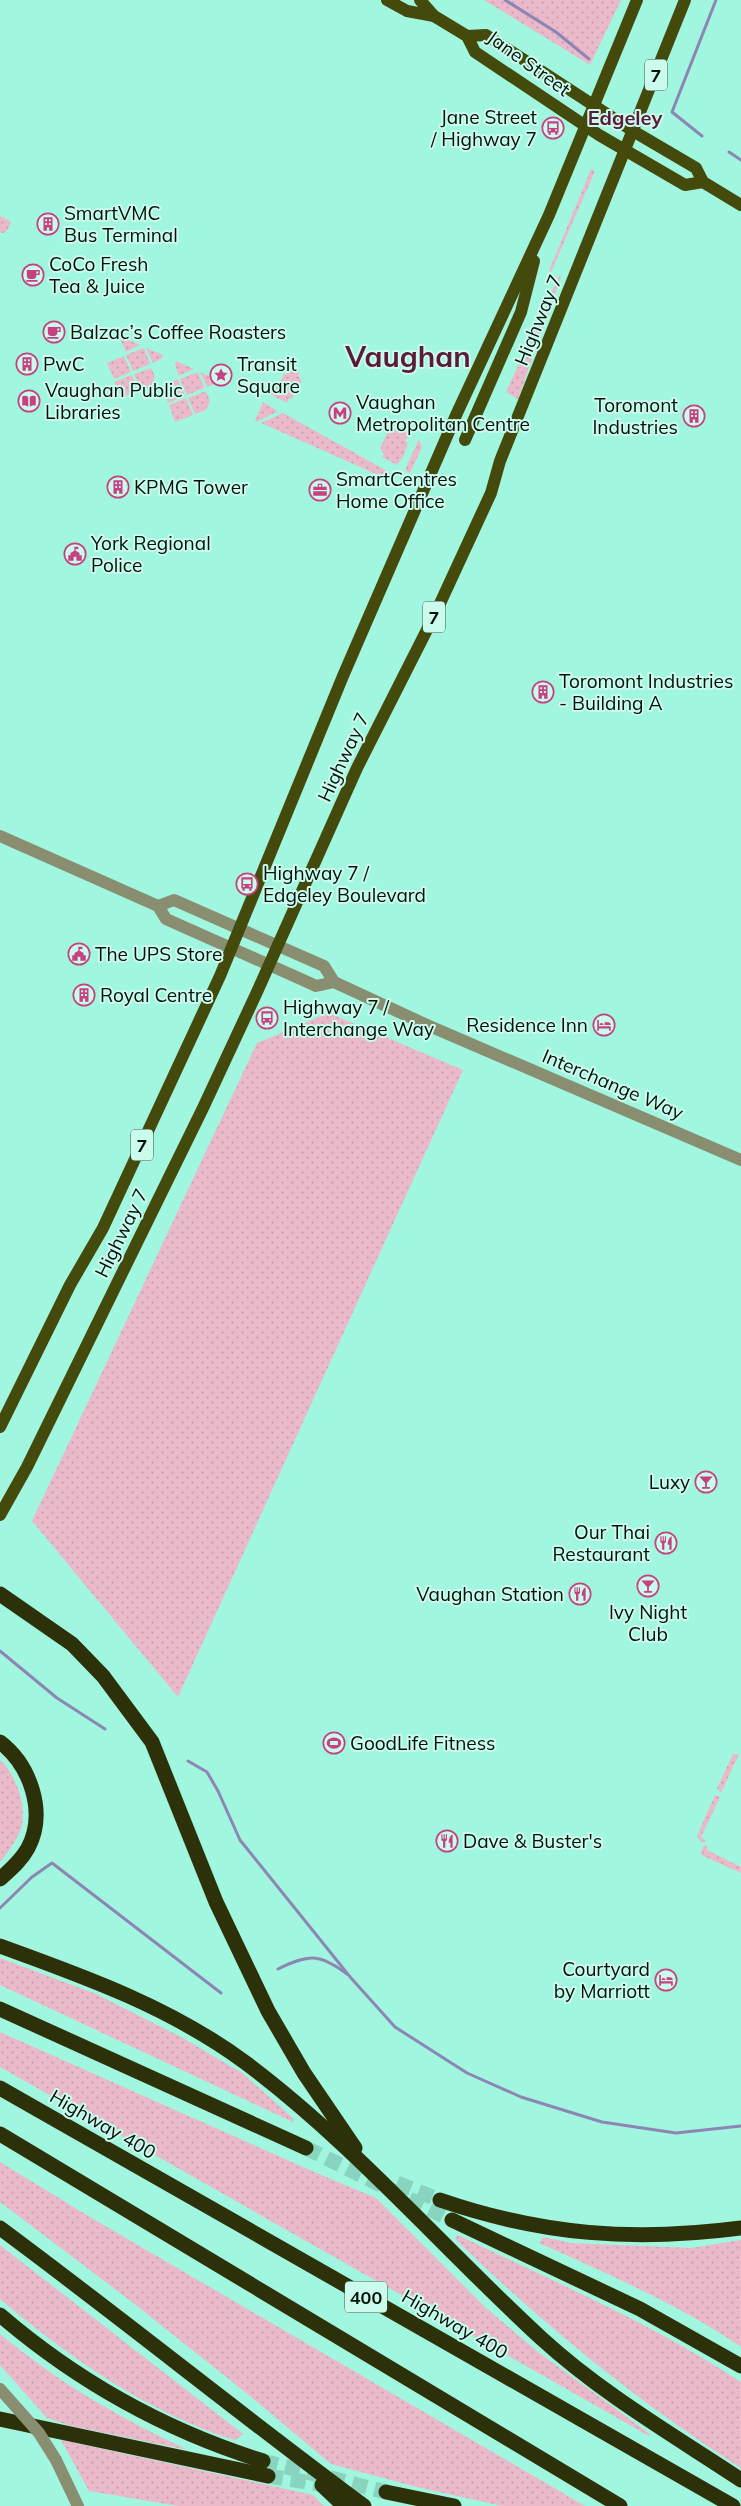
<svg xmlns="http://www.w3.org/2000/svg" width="741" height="2506" font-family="Mulish,sans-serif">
	<defs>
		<pattern id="grass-dots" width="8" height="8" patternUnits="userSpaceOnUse" patternTransform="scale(1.25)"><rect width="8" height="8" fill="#eabacb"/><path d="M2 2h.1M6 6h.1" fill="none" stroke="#c79fad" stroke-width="1.8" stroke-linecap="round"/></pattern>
	</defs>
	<rect width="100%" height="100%" fill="#a1f6df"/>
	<g fill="url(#grass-dots)">
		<polygon points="484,0 621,0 590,65"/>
		<polygon points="591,169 595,171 551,272 549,271"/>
		<polygon points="0,216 10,221 11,223 6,232 2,233 0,232"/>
		<polygon points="560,274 561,277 518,399 506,392"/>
		<polygon points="119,336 140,345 126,352"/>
		<polygon points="144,348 150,364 133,371 126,355"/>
		<polygon points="146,348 163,355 161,359 153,363"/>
		<polygon points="124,356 131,372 114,379 107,363"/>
		<polygon points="176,361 194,369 179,376 175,365"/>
		<polygon points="151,368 155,376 151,387 141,391 134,374"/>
		<polygon points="291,368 300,372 298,375 302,381 292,399 289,398 287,403 268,393 273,385 277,387 284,374 286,375"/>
		<polygon points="198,372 204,388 187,395 180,379"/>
		<polygon points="200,372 221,381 207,387"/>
		<polygon points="132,375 138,391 121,398 114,382"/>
		<polygon points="178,379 185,396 168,403 165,394 170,383"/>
		<polygon points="206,391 210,401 206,410 195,414 188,398"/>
		<polygon points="186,398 193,415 175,422 169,405"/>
		<polygon points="263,402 278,411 257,422 255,421"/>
		<polygon points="283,413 396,476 394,482 261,423"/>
		<polygon points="398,427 410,433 405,441 408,443 403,457 397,465 382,457 384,454 380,448 389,430 397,430"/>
		<polygon points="419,439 422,447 410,473 405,470"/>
		<polygon points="329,1013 463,1070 178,1697 32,1521 257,1043"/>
		<polygon points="733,1754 739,1754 721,1793 717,1788"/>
		<path d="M0,1760C16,1775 26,1803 22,1825C21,1833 6,1856 0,1862Z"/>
		<polygon points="715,1795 720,1797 701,1837 707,1842 701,1842 697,1836"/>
		<polygon points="707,1845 707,1850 741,1867 741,1873 701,1855 703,1846"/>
		<polygon points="0,1958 96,1994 183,2038 242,2073 294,2119 293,2122 0,1985"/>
		<polygon points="0,2032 312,2171 376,2198 486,2308 538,2352 650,2434 649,2436 0,2067"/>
		<polygon points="0,2162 95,2220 585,2506 502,2506 421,2488 331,2464 250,2396 132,2302 0,2202"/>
		<path d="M458,2235C554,2282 652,2323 741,2382V2468C637,2402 543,2324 455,2239Z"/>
		<path d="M543,2237L571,2243L691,2248L741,2240V2347C682,2306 604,2272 539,2243Z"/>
		<path d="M0,2245L243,2434L235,2440C151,2415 67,2356 0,2299Z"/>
		<path d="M0,2334C61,2384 116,2416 188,2450L71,2426L47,2418L0,2365Z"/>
		<polygon points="61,2440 313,2495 324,2506 178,2506 89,2491"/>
	</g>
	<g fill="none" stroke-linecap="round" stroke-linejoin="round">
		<g stroke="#8d86b4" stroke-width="3">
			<polyline points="505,0 556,32 589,59"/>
			<polyline points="702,136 672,112 716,0"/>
			<polyline points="729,152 741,160"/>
			<polyline points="0,1651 57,1698 105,1729"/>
			<polyline points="188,1761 207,1772 218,1791 240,1840 351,1978 395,2027 467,2073 521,2097 602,2122 676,2133 741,2126"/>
			<polyline points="0,1908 32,1877 52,1863 221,1993"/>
			<path d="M278,1969C309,1954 319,1953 347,1974"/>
		</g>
		<g stroke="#89d4bf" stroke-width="15" stroke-dasharray="15 8" stroke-linecap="butt">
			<polyline points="306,2148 452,2220"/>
			<polyline points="397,2183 440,2200"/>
			<polyline points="263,2461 386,2492"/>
			<polyline points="268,2476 325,2485"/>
		</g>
		<g stroke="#898e71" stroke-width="12">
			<polyline points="0,836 158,906 166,919 303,980 316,986 334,982"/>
			<polyline points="158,906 174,900 324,966 334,982 427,1025 741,1160"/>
			<polyline points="56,2460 78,2506"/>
		</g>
		<g stroke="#444a0b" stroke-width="12">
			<polyline points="387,0 407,11 434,16"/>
			<polyline points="420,0 434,16 467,36 475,52 599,135 685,185 703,182"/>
			<polyline points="467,36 486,35 633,131 696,168 703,182 741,205"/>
			<polyline points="465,440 521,312 534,261"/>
			<polyline points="0,1427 70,1285 103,1228 220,976 343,676 457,413 549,215 637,0"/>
			<polyline points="0,1515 27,1467 203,1108 257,992 357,768 437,610 491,493 500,461 685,0"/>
		</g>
		<g stroke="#2d310a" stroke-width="15">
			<polyline points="0,1594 72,1644 103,1676 152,1742 216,1902 268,2011 304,2073 355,2148"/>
			<path d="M0,1742C30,1765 47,1812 28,1848C21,1861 10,1870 0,1879"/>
			<path d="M0,1946C86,1977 172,2008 246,2063C354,2144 442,2247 541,2338C601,2393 673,2435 741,2480"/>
			<polyline points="0,2009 306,2148"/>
			<polyline points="0,2088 733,2506"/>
			<polyline points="0,2134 620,2506"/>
			<path d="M440,2200C542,2235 634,2242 741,2228"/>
			<polyline points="452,2220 640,2309 741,2366"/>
			<path d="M0,2228C123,2319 241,2415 364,2506"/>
			<path d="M0,2315C78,2382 164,2430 263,2461"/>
			<polyline points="0,2419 268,2476"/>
			<polyline points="322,2485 344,2506"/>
			<polyline points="386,2492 454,2506"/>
		</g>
		<polyline stroke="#898e71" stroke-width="12" points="0,2389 39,2433 56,2460"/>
	</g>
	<defs>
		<g id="bus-ring" transform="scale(1.125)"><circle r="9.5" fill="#cbfbed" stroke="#c74080" stroke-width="1.5"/><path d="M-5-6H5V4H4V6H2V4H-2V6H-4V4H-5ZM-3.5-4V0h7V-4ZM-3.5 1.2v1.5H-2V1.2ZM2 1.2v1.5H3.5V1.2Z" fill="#c74080"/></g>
		<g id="building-ring" transform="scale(1.125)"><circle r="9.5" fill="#cbfbed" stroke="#c74080" stroke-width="1.5"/><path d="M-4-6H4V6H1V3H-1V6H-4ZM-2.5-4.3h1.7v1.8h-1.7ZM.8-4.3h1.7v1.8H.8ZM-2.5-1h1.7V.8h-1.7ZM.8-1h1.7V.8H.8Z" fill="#c74080"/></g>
		<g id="cafe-ring" transform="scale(1.125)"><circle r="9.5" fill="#cbfbed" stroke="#c74080" stroke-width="1.5"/><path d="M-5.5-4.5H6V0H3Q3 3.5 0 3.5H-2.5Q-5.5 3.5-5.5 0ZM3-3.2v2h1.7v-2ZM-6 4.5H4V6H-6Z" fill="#c74080"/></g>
		<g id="sight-ring" transform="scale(1.125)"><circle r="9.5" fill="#cbfbed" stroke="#c74080" stroke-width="1.5"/><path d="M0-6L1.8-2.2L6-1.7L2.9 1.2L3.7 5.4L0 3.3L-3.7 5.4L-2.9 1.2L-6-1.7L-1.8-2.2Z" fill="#c74080"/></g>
		<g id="library-ring" transform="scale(1.125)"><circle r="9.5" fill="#cbfbed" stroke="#c74080" stroke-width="1.5"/><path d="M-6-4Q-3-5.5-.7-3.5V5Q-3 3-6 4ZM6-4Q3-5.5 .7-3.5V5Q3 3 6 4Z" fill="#c74080"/></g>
		<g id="metro-ring" transform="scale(1.125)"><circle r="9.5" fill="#cbfbed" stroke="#c74080" stroke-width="1.5"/><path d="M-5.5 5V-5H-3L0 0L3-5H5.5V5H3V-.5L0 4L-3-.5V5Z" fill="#c74080"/></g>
		<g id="office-ring" transform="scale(1.125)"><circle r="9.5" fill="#cbfbed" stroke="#c74080" stroke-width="1.5"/><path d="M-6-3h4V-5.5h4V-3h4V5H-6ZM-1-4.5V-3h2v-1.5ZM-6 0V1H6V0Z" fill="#c74080"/></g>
		<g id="civic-ring" transform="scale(1.125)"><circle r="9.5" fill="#cbfbed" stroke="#c74080" stroke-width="1.5"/><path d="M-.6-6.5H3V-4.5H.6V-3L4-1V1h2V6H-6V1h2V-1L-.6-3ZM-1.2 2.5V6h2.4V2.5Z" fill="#c74080"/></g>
		<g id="hotel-ring" transform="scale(1.125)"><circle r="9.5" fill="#cbfbed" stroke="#c74080" stroke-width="1.5"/><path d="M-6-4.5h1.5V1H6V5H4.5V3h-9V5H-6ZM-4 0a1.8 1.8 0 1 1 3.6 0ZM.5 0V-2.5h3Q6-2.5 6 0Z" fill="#c74080"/></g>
		<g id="bar-ring" transform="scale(1.125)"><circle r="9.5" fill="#cbfbed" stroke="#c74080" stroke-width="1.5"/><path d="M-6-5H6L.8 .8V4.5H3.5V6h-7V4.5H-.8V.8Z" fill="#c74080"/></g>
		<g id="restaurant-ring" transform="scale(1.125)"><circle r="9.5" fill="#cbfbed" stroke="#c74080" stroke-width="1.5"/><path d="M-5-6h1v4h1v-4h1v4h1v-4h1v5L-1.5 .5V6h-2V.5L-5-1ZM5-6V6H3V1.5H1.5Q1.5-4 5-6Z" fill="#c74080"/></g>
		<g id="stadium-ring" transform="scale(1.125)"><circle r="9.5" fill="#cbfbed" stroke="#c74080" stroke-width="1.5"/><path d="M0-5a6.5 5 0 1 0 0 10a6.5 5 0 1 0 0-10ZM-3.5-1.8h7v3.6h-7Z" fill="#c74080"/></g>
	</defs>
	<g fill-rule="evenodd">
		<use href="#bus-ring" x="553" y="128"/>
		<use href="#building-ring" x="48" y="224"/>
		<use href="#cafe-ring" x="33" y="275"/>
		<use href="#cafe-ring" x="54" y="332"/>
		<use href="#building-ring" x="27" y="364"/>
		<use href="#sight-ring" x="221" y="375"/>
		<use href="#library-ring" x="29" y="401"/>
		<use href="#metro-ring" x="340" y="413"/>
		<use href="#building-ring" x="694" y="416"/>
		<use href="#building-ring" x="118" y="487"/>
		<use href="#office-ring" x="320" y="490"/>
		<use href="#civic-ring" x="75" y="554"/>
		<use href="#building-ring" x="543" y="692"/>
		<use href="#bus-ring" x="247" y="884"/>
		<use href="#civic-ring" x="79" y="954"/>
		<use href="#building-ring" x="84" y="995"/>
		<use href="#bus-ring" x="267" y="1018"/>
		<use href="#hotel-ring" x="604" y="1025"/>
		<use href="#bar-ring" x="706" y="1482"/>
		<use href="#restaurant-ring" x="666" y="1543"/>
		<use href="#bar-ring" x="648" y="1586"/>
		<use href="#restaurant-ring" x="580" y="1594"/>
		<use href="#stadium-ring" x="334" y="1743"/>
		<use href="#restaurant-ring" x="447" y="1841"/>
		<use href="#hotel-ring" x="666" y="1980"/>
	</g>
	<g text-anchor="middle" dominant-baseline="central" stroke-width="4" stroke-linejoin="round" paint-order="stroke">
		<g fill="#cbfbed" stroke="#3d564f" stroke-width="1">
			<rect x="645" y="59.5" width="22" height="31" rx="4"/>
			<rect x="423" y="601.5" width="22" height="31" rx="4"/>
			<rect x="131" y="1129.5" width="22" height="31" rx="4"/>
			<rect x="345" y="2281.5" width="42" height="31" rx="4"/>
		</g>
		<g font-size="18" font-weight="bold" fill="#00100b">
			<text x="656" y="75">7</text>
			<text x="434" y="617">7</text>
			<text x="142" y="1145">7</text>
			<text x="366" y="2297">400</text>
		</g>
		<g font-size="19" fill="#00100b" stroke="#cbfbed">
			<text transform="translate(529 63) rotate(36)">Jane Street</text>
			<text transform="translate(538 320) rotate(-68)">Highway 7</text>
			<text transform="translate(343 757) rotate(-65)">Highway 7</text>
			<text transform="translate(613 1084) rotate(23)">Interchange Way</text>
			<text transform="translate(121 1233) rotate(-64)">Highway 7</text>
			<text transform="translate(103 2124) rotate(30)">Highway 400</text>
			<text transform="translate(455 2324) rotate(30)">Highway 400</text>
		</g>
		<g font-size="19" fill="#00100b" stroke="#cbfbed" text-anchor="start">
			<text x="537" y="117" text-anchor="end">Jane Street<tspan x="537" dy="22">/ Highway 7</tspan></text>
			<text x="64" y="213">SmartVMC<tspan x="64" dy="22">Bus Terminal</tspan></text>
			<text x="49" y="264">CoCo Fresh<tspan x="49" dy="22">Tea &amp; Juice</tspan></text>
			<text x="70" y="332">Balzac’s Coffee Roasters</text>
			<text x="43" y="364">PwC</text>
			<text x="237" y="364">Transit<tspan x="237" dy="22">Square</tspan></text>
			<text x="45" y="390">Vaughan Public<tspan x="45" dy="22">Libraries</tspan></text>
			<text x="356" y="402">Vaughan<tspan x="356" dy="22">Metropolitan Centre</tspan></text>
			<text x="678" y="405" text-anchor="end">Toromont<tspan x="678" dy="22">Industries</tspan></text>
			<text x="336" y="479">SmartCentres<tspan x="336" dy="22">Home Office</tspan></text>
			<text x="134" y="487">KPMG Tower</text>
			<text x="91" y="543">York Regional<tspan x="91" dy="22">Police</tspan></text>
			<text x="559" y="681">Toromont Industries<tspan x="559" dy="22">- Building A</tspan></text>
			<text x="263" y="873">Highway 7 /<tspan x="263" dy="22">Edgeley Boulevard</tspan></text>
			<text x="95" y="954">The UPS Store</text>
			<text x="100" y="995">Royal Centre</text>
			<text x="283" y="1007">Highway 7 /<tspan x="283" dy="22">Interchange Way</tspan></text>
			<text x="588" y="1025" text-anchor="end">Residence Inn</text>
			<text x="690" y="1482" text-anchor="end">Luxy</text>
			<text x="650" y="1532" text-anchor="end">Our Thai<tspan x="650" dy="22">Restaurant</tspan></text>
			<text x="564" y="1594" text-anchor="end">Vaughan Station</text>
			<text x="648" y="1612" text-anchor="middle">Ivy Night<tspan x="648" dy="22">Club</tspan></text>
			<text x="350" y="1743">GoodLife Fitness</text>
			<text x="463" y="1841">Dave &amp; Buster's</text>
			<text x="650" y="1969" text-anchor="end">Courtyard<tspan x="650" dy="22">by Marriott</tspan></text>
		</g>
		<g font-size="20" font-weight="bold" fill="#5b1a38" stroke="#cbfbed">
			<text x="625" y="117">Edgeley</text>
		</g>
		<g font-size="29" font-weight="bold" fill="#5b1a38" stroke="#cbfbed">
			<text x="408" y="356">Vaughan</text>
		</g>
	</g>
</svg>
